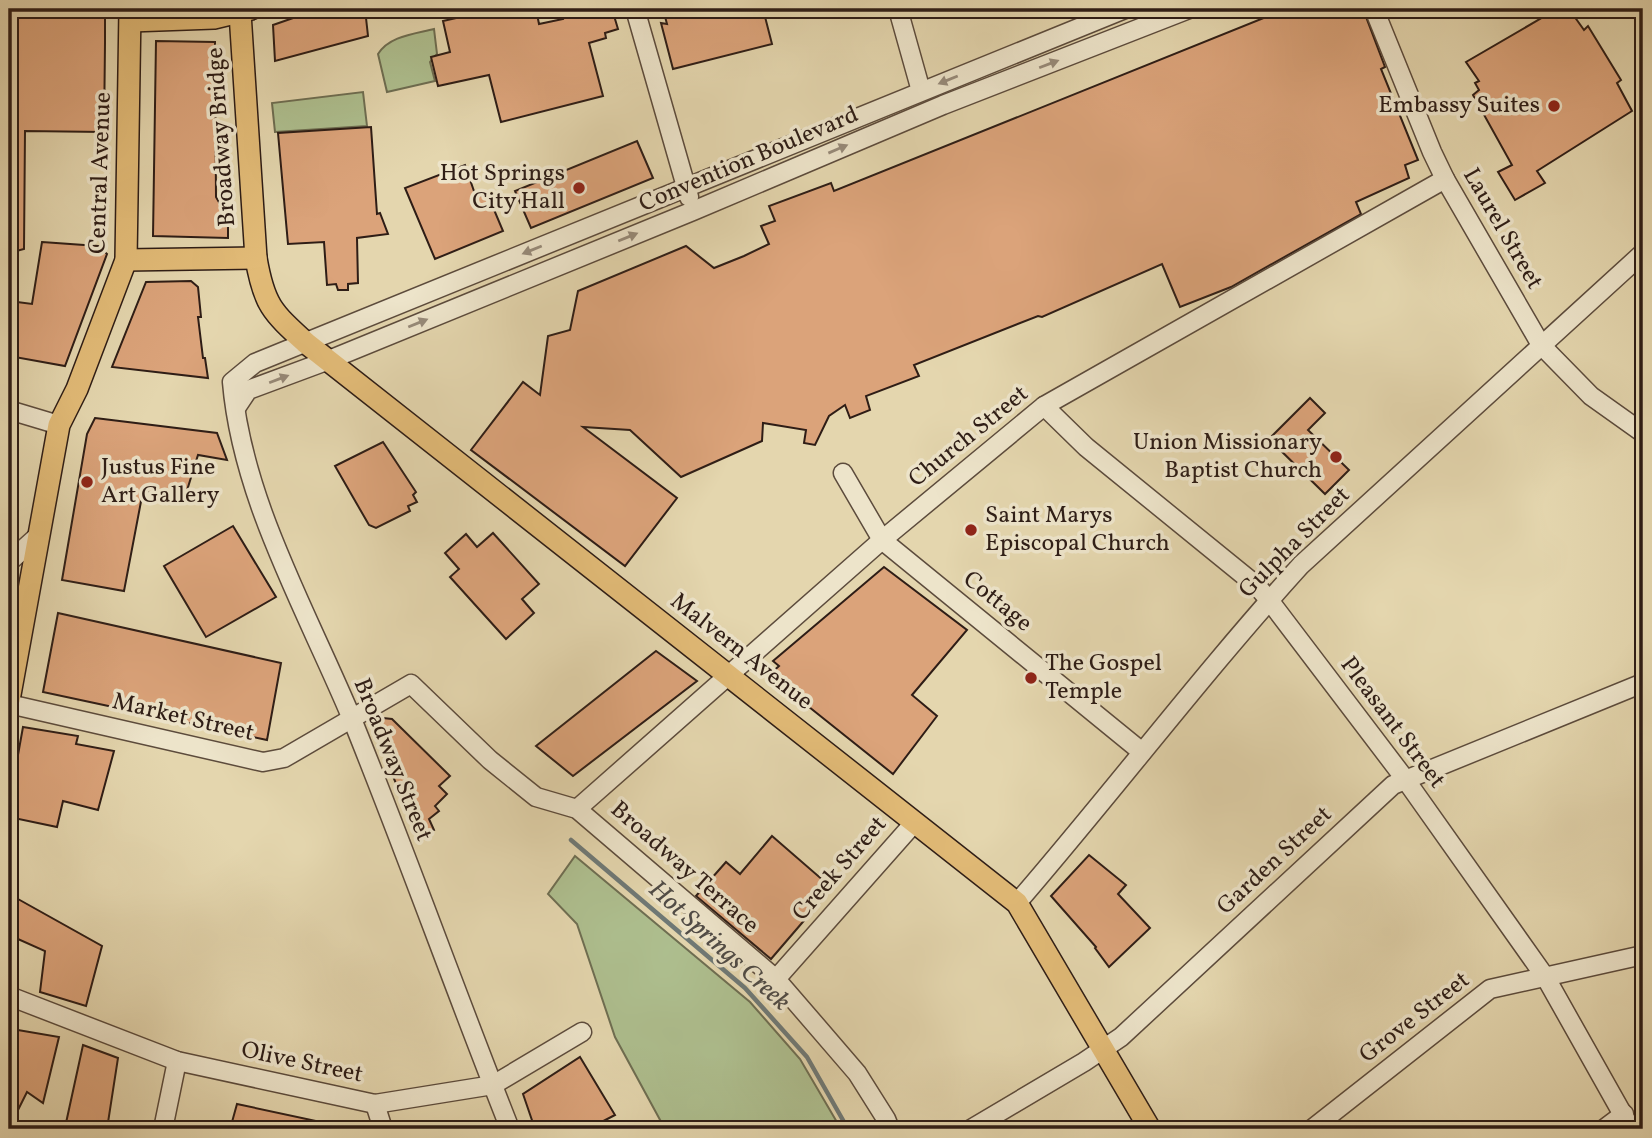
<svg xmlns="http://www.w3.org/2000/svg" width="1652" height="1138" font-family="Vollkorn,serif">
	<rect width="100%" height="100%" fill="#e4d6ae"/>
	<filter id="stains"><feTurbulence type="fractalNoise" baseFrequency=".00286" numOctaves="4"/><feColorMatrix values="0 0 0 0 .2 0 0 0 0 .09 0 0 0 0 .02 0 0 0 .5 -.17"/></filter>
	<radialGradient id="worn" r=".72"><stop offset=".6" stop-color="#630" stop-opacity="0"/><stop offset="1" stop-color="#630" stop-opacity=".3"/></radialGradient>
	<g fill="#aebf8f" stroke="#6e6e52" stroke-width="2">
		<path d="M434,29L437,54L430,62L435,81L387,92L378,54C389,36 414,34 434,29Z"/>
		<polygon points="363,92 367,126 275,132 272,103"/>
		<polygon points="575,856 750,1002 800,1059 841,1129 665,1129 615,1037 577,924 548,894"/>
	</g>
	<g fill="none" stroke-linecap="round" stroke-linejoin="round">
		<polyline stroke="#6f7976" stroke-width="4.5" points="571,840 745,988 807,1057 848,1129"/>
	</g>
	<g fill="#dba37a" stroke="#2e1d16" stroke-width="2">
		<polygon points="9,9 105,9 105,43 104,132 25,131 24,249 9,253"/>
		<polygon points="319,9 365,9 368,36 275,61 273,25"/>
		<polygon points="473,9 523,9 525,17 537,14 539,24 563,19 561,9 612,9 618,29 605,33 606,38 589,43 603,96 501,122 489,75 438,86 431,57 450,52 443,21 474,14"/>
		<polygon points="663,9 763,9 772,44 673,69 661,23 667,24"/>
		<polygon points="1286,9 1363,9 1385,67 1381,69 1418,160 1405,165 1409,178 1356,202 1361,214 1231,287 1180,307 1162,264 1042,317 1038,316 914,365 919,376 866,396 870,410 850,418 845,405 829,416 815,445 804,443 806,430 763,423 762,441 681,477 630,430 583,427 677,498 625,566 471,450 523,382 540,395 548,336 570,330 578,291 686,246 714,268 744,256 769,244 761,226 775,221 769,206 831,183 834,191"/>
		<polygon points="1557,9 1569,9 1584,30 1588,26 1621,80 1617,83 1632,111 1537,171 1545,183 1515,200 1498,172 1512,165 1473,95 1479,90 1475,83 1479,81 1466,62"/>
		<polygon points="156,41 215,42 216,197 228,218 228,238 153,236"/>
		<polygon points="371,127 377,214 380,213 388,234 357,238 358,283 348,284 348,290 338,290 336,284 327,285 324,242 288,244 278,133"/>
		<polygon points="637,141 653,178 531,228 515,191"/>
		<polygon points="465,165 476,197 487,193 503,231 435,259 405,188"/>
		<polygon points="42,242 98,246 107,254 65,366 9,356 9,301 32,304"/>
		<polygon points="191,281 198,287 201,317 198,317 203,358 205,358 208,378 112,367 146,282"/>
		<polygon points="1310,398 1325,413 1308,430 1349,470 1325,494 1269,439"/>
		<polygon points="95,418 217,433 227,460 198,455 184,500 143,491 124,591 62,580 87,434"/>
		<polygon points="383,442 416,492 413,495 417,502 408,506 410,511 376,528 369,525 335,466"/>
		<polygon points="233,526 276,597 206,637 164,566"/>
		<polygon points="493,533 539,584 522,599 534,613 506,639 450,577 459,569 445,553 466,534 477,547"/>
		<polygon points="884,567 967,630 912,695 937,716 893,774 769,675 779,666 773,661"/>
		<polygon points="58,613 281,663 267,740 43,692"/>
		<polygon points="656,651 697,681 573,776 536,746"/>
		<polygon points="383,718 392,719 450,776 439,786 447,794 435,806 439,811 429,819 434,830 418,836 374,731 376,722"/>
		<polygon points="23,727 78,736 76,744 114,751 98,810 63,801 57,827 9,817 9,805"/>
		<polygon points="772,836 832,888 771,959 696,896 726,862 740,874"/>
		<polygon points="1089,855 1126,885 1118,894 1150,928 1109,967 1095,948 1096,947 1051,896"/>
		<polygon points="9,894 102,946 86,1006 40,992 45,951 9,935"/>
		<polygon points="12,1029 59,1037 43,1103 27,1092 9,1128 9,1041"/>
		<polygon points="83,1045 118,1058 107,1129 81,1129 66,1123"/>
		<polygon points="580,1057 615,1115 588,1129 535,1129 523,1094"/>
		<polygon points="237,1104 330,1124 329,1129 234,1129 236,1125 232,1122"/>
	</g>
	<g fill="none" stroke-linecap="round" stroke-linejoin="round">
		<g stroke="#5c4b3c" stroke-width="21">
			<g id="minor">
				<polyline points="635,9 689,197"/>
				<polyline points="898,9 921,91"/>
				<polyline points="1374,9 1432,152 1445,179 1541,345 1591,396 1643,433"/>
				<polyline points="1044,406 1086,447 1257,586 1269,600 1405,779 1546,978 1631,1129"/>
				<polyline points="236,408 248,390 329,360 693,211 943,105 1189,9"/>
				<polyline points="9,410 59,425"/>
				<polyline points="843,473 882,540 1142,752"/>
				<polyline points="9,562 39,535"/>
				<polyline points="9,704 263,762 284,758 411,684 490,760 536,797 577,809 776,979 857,1073 886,1119 890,1129"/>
				<polyline points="577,809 882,540 1044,406 1445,179"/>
				<path d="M1017,903C1113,792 1202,674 1301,565L1643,253"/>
				<polyline points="776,979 914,823"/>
				<polyline points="9,996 177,1061 375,1104 493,1085 582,1032"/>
				<polyline points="375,1104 383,1129"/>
				<polyline points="163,1129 177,1061"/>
				<path d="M510,1129C456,993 407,855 352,719C307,611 242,500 232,382L255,363L1125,9"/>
				<polyline points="971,1129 1084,1062 1121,1037 1393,785 1643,683"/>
				<polyline points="1312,1129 1490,989 1643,955"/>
				<polyline points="1604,1129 1624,1114"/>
			</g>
		</g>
		<g stroke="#2e1d16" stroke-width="24">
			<g id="major">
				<path d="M240,13L256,258C264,305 272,312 306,343L1017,903L1150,1129"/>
				<polyline points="131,21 214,18 251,9"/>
				<polyline points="126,260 256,258"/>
				<polyline points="9,700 59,425 77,389 126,260 130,9"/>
			</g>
		</g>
		<use href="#minor" stroke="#ede4ca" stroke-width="18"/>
		<use href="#major" stroke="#e2bb77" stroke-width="21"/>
	</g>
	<defs><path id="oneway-solid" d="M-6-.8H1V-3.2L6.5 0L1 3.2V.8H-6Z" transform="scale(1.75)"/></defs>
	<g fill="#978a79">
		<use href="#oneway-solid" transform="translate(1049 64) rotate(-21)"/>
		<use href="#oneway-solid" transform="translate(948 80) rotate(158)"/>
		<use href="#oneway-solid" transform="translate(838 149) rotate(-23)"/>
		<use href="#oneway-solid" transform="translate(628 237) rotate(-22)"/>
		<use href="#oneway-solid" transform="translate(532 250) rotate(158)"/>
		<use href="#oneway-solid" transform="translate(418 323) rotate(-22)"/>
		<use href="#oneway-solid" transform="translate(279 379) rotate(-21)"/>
	</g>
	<g fill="#8f2418" stroke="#ede4ca" stroke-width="2.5">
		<circle cx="1554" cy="106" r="7"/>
		<circle cx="579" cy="188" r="7"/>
		<circle cx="1336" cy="457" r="7"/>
		<circle cx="87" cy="482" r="7"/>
		<circle cx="971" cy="530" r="7"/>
		<circle cx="1031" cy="678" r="7"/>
	</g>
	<g text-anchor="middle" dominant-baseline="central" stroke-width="7" stroke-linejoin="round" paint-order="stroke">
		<g font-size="24" fill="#2e1d16" stroke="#ede4ca" text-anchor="end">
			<text x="1540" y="106">Embassy Suites</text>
			<text x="565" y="174">Hot Springs<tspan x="565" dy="28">City Hall</tspan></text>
			<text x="1322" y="443">Union Missionary<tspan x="1322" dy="28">Baptist Church</tspan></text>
			<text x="101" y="468" text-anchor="start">Justus Fine<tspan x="101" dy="28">Art Gallery</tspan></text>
			<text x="985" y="516" text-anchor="start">Saint Marys<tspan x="985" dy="28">Episcopal Church</tspan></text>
			<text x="1045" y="664" text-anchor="start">The Gospel<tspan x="1045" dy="28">Temple</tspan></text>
		</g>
		<g font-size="24" fill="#2e1d16" stroke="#ede4ca">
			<text transform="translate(222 137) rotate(-94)">Broadway Bridge</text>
			<text transform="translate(749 160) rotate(-23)">Convention Boulevard</text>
			<text transform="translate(101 173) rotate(-88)">Central Avenue</text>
			<text transform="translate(1502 229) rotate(60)">Laurel Street</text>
			<text transform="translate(969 437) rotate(-39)">Church Street</text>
			<text transform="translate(1295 543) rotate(-45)">Gulpha Street</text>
			<text transform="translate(997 602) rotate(39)">Cottage</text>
			<text transform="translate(741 652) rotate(38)">Malvern Avenue</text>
			<text transform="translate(183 718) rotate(13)">Market Street</text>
			<text transform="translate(1392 723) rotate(53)">Pleasant Street</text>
			<text transform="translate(392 760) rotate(68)">Broadway Street</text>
			<text transform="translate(1275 861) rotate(-43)">Garden Street</text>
			<text transform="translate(684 868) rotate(41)">Broadway Terrace</text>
			<text transform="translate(840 869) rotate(-49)">Creek Street</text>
			<text transform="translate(1415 1018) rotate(-38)">Grove Street</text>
			<text transform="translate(302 1063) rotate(12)">Olive Street</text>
		</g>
		<g font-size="26" font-style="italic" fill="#4f4b46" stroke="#ede4ca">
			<text transform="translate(719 946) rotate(42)">Hot Springs Creek</text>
		</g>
	</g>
	<rect width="1652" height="1138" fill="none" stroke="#e4d6ae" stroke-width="35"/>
	<rect x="10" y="10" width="1631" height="1117" fill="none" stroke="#2e1d16" stroke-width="3.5"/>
	<rect x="18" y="18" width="1617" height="1103" fill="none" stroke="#2e1d16" stroke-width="2"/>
	<rect width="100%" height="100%" filter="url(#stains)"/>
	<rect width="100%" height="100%" fill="url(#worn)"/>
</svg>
